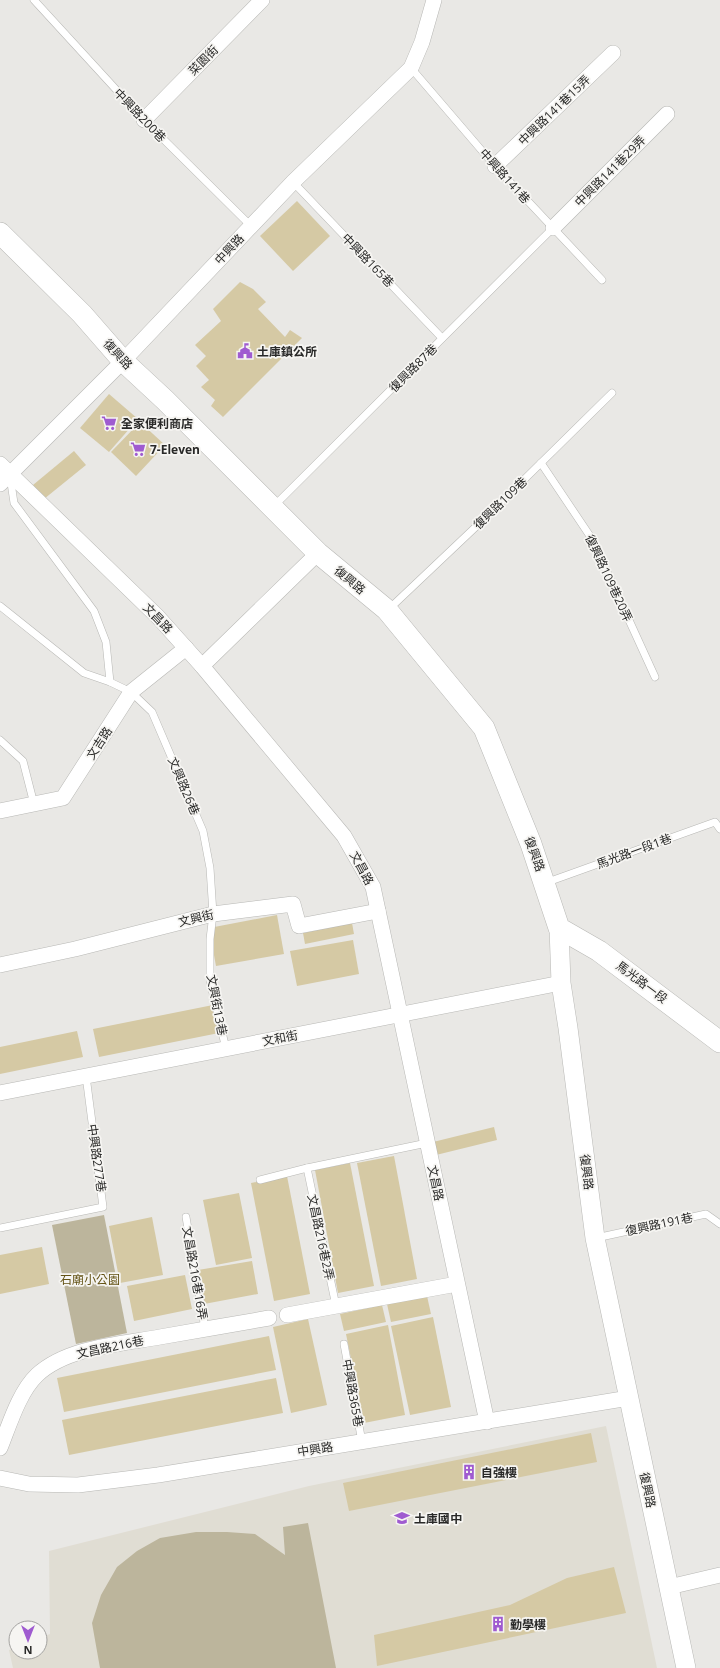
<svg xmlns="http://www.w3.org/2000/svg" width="720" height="1668" font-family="'Open Sans','Noto Sans TC',sans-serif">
	<rect width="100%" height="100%" fill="#e9e8e5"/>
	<polygon fill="#e0ddd3" points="606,1426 657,1668 13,1668 9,1650 16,1647 16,1652 40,1652 40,1638 50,1634 49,1551 309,1486"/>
	<g fill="#bcb59c">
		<polygon points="104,1215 127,1333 76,1344 52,1225"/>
		<polygon points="308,1523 336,1668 100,1668 92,1623 101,1595 117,1567 137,1551 160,1538 196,1532 227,1532 255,1534 285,1555 283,1527"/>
	</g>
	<g fill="#d5c9a4">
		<polygon points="297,201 330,236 293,271 260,236"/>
		<polygon points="240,282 253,289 266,302 258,309 285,337 290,330 302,338 223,417 211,406 215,400 201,387 209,380 196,366 206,356 195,345 221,321 213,309"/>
		<polygon points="109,394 138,419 109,452 80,428"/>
		<polygon points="140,422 165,445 136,476 111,452"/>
		<polygon points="74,451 86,465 44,499 33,485"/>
		<polygon points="277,915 284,954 216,966 209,928"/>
		<polygon points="352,923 354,934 305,944 303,933"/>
		<polygon points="353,940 359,974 297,986 290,951"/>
		<polygon points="213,1005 219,1033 99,1057 93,1029"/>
		<polygon points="77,1031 83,1057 0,1074 0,1047"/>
		<polygon points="494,1127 497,1140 436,1155 433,1142"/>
		<polygon points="394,1156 417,1279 381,1286 357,1163"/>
		<polygon points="350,1163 374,1286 338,1293 315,1170"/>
		<polygon points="287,1176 310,1294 274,1301 251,1183"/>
		<polygon points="239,1193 252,1258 216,1265 203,1200"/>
		<polygon points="152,1217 163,1275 120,1283 109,1226"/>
		<polygon points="42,1247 49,1284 0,1294 0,1255"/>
		<polygon points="252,1261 258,1294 204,1304 198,1270"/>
		<polygon points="185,1275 192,1309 134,1321 127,1286"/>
		<polygon points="427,1296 431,1314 391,1322 387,1304"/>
		<polygon points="382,1305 386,1322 344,1331 340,1314"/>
		<polygon points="433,1317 451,1407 410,1415 391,1326"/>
		<polygon points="308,1319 327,1405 291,1413 273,1327"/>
		<polygon points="388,1325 405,1415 364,1423 346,1334"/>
		<polygon points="269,1336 276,1370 64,1412 57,1378"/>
		<polygon points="276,1378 283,1413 69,1455 62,1420"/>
		<polygon points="591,1433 597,1462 349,1511 343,1483"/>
		<polygon points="614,1567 626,1613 377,1666 374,1635 510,1605 567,1578"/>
	</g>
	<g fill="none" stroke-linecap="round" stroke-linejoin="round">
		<g stroke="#b8b8b5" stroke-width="8">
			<g id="service">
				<polyline points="34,0 144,120 251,226"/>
				<polyline points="411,68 495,166 602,280"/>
				<polyline points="293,182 442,338"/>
				<polyline points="541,463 592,539 655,677"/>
				<polyline points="274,506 553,228"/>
				<polyline points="0,606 84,673 110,682 106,642 94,611 14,503 10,476"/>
				<polyline points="389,609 483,520 612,393"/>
				<polyline points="110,682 131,692 152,712 203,831 210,868 213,914 210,939 210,981 226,1049"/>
				<polyline points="0,740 23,761 34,804"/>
				<polyline points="545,883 715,822 720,829"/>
				<polyline points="307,1168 336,1306"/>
				<polyline points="260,1180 307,1168 427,1143"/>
				<polyline points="186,1217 205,1329"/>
				<polyline points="0,1228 103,1207 86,1076"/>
				<polyline points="596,1238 706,1214 720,1224"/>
				<polyline points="344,1344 362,1442"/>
			</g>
		</g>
		<g stroke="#b8b8b5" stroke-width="16">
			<g id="minor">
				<polyline points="144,120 262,0"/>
				<polyline points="495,166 613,53"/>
				<polyline points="553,228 667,114"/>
				<polyline points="0,464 158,617 202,666 344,836 373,887 487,1422"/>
				<polyline points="0,484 123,361 293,182 411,68 422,42 434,0"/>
				<polyline points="202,666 318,553"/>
				<polyline points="0,811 63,798 131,692 186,648"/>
				<polyline points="0,965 75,949 213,914 293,904 299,926 378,911"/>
				<polyline points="0,1093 561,983"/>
				<polyline points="287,1315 457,1284"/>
				<path d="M0,1448C9,1426 19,1392 37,1375C67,1347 121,1344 160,1337C196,1331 233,1324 269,1318"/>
				<polyline points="0,1478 29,1484 78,1485 158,1475 629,1398"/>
				<polyline points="669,1587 720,1575"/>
			</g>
		</g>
		<g stroke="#b8b8b5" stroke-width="20">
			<polyline id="tertiary" points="559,928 561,983 568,1028 595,1238 686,1668"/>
		</g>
		<g stroke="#b8b8b5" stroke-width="22">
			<polyline id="secondary" points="0,233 82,314 123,361 165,400 318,553 387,610 484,728 531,844 559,928 599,951 720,1042"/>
		</g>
		<use href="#service" stroke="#fff" stroke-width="7"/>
		<use href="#minor" stroke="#fff" stroke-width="15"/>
		<use href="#tertiary" stroke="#fff" stroke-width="19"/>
		<use href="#secondary" stroke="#fff" stroke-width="21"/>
	</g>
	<defs>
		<g id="civic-bare" transform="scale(1.2)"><path d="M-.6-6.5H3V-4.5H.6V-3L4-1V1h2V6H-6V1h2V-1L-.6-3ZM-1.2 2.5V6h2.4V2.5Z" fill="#9f5bd0" stroke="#f6f5f2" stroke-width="2.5" paint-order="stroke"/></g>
		<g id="supermarket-bare" transform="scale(1.2)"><path d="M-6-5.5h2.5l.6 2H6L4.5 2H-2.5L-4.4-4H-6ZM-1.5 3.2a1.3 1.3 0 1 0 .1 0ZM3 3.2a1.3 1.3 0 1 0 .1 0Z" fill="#9f5bd0" stroke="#f6f5f2" stroke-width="2.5" paint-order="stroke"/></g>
		<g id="building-bare" transform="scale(1.2)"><path d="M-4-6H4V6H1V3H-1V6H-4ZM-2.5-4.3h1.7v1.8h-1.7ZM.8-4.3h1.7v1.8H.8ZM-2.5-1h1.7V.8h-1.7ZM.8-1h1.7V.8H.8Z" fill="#9f5bd0" stroke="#f6f5f2" stroke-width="2.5" paint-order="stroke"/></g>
		<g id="school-bare" transform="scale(1.2)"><path d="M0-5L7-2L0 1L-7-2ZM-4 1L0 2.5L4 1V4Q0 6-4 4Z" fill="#9f5bd0" stroke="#f6f5f2" stroke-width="2.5" paint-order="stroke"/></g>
	</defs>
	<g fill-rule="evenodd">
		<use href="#civic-bare" x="245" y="351"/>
		<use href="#supermarket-bare" x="109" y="423"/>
		<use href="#supermarket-bare" x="138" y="449"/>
		<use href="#building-bare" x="469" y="1472"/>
		<use href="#school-bare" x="402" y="1518"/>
		<use href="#building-bare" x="498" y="1624"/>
	</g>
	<g text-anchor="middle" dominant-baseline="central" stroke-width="3.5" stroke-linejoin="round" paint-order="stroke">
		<g font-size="12" fill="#292928" stroke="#f6f5f2">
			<text transform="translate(203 60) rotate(-45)">菜園街</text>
			<text transform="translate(554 110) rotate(-44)">中興路141巷15弄</text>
			<text transform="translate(140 115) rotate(46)">中興路200巷</text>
			<text transform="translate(610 171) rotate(-45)">中興路141巷29弄</text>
			<text transform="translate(505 176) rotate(48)">中興路141巷</text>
			<text transform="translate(229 249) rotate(-47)">中興路</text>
			<text transform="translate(368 260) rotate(46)">中興路165巷</text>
			<text transform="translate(118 354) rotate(47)">復興路</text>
			<text transform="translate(413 368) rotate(-45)">復興路87巷</text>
			<text transform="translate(500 503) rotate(-44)">復興路109巷</text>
			<text transform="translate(609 578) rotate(65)">復興路109巷20弄</text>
			<text transform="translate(350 580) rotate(40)">復興路</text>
			<text transform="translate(158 618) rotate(46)">文昌路</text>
			<text transform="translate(99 743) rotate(-57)">文吉路</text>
			<text transform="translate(184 786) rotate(67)">文興路26巷</text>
			<text transform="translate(634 851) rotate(-20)">馬光路一段1巷</text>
			<text transform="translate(535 854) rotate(70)">復興路</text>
			<text transform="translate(362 868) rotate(62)">文昌路</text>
			<text transform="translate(196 918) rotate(-13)">文興街</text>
			<text transform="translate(642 982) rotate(37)">馬光路一段</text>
			<text transform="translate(217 1005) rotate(79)">文興街13巷</text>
			<text transform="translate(280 1038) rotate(-11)">文和街</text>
			<text transform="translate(97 1158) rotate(82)">中興路277巷</text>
			<text transform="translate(587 1172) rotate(83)">復興路</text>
			<text transform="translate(436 1183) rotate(78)">文昌路</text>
			<text transform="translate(659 1224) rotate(-12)">復興路191巷</text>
			<text transform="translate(321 1237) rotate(78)">文昌路216巷2弄</text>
			<text transform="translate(195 1273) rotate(80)">文昌路216巷16弄</text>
			<text transform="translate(110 1347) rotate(-12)">文昌路216巷</text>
			<text transform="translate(353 1393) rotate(80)">中興路365巷</text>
			<text transform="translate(315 1449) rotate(-9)">中興路</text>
			<text transform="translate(648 1490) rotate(78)">復興路</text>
		</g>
		<g font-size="12" font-weight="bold" fill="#292928" stroke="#f6f5f2" text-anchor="start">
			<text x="257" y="351">土庫鎮公所</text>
			<text x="121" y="423">全家便利商店</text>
			<text x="150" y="449">7-Eleven</text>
			<text x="481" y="1472">自強樓</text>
			<text x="414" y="1518">土庫國中</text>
			<text x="510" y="1624">勤學樓</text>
		</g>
		<g font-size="12" fill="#635214" stroke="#f6f5f2">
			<text x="90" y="1279">石廟小公園</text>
		</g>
	</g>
	<g transform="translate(28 1640) rotate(180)"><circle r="19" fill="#f6f5f2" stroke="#a4a3a1"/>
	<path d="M0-3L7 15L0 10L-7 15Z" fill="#9f5bd0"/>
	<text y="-6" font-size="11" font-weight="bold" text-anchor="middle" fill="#292928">N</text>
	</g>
</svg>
